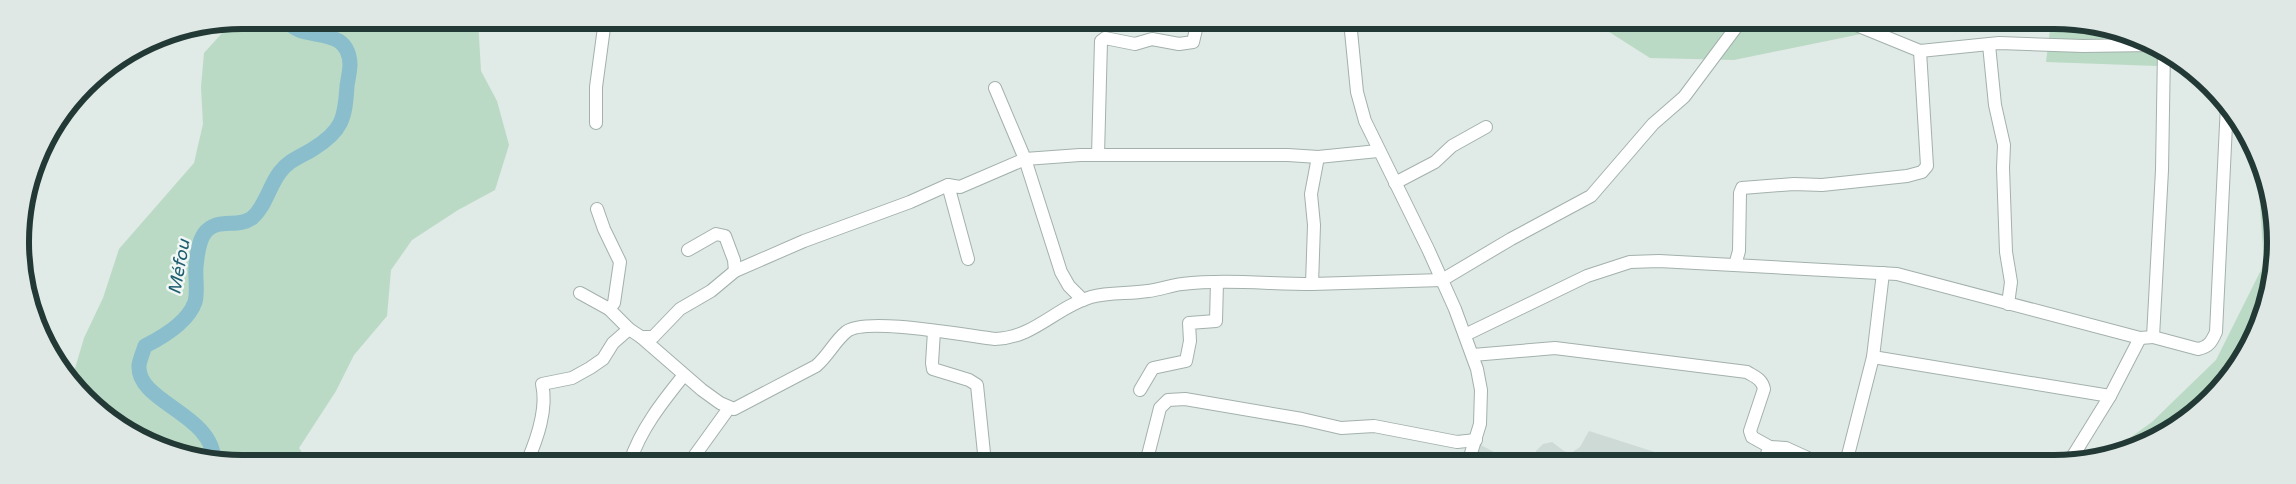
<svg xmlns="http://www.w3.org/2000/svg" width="2296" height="484" font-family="'Varela Round',sans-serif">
	<rect width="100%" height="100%" fill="#e0eae6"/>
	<g fill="#cedad5">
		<polygon points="1589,431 1689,463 1534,463 1536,451 1543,444 1552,442 1564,451 1571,453 1580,447"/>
		<polygon points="1479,444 1492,451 1519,463 1471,463"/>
	</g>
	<g fill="#badac5">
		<polygon points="242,20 478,20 481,71 497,101 509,145 495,190 458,210 412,240 391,270 387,316 354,355 336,391 299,448 308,462 213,462 131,434 75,388 71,382 84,338 103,298 119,249 194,163 203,124 201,87 204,53 224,31 226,23"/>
		<polygon points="1592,21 1898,22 1895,27 1734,60 1650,58"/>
		<polygon points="2051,22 2083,22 2165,50 2185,67 2046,62"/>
		<polygon points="2257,162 2268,184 2274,271 2253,340 2211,399 2139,447 2106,455 2152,422 2216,360 2264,264"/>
	</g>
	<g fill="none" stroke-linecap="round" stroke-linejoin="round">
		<path stroke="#8abecd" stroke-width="15" d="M214,462C214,413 136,403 139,365C140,359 143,352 145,346C163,337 188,322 195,302C198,291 195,278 196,267C197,257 198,243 204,234C217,216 237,229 252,218C266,206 269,186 280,172C289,160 300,157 313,149C342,131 345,119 347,86C348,79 350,71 350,64C348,22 300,44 287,20"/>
		<g stroke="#a3b1ad" stroke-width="14">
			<g id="minor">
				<polyline points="1350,21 1357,92 1365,121 1428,249 1455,309 1477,369 1481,390 1480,424 1468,463"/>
				<polyline points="1849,22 1920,51 1999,43 2083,46 2151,45"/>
				<polyline points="1989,45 1995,105 2004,145 2003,168 2006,252 2011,282 2008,304"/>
				<polyline points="995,88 1025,159 1080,155 1288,155 1318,157 1378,151"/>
				<polyline points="596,123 596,87 605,20"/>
				<polyline points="1098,155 1101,41 1105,38 1135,44 1152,39 1179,44 1193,42 1198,21"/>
				<polyline points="1395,183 1435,162 1452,146 1486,127"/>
				<polyline points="597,209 604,229 620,262 614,303 609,309"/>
				<polyline points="688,250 716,234 725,236 734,260 735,271"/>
				<polyline points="968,259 948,185 960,187 1025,159 1061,272 1069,286 1083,300"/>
				<polyline points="1735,265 1739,251 1740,193 1742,188 1794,184 1822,185 1907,176 1922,172 1927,166 1920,51"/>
				<polyline points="1312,284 1442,280 1511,239 1591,196 1653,124 1684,97 1740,22"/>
				<path d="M580,293L609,309L629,329L641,337L702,390L720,403L734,409L816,366C828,356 834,342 846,332C864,316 968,336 995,339C1034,338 1056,307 1091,297C1109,292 1129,294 1148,291C1160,290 1171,285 1182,284C1225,279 1269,284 1312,284L1314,225L1311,194L1318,157"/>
				<polyline points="934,331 932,363 933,369 969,380 977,385 985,463"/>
				<polyline points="1465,335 1587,276 1630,262 1659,261 1897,274 2140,338 2153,337 2162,170 2164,50"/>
				<polyline points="641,337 653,337 680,309 711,291 735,271 804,241 910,202 948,185"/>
				<path d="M2153,337L2198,349C2209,347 2212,341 2216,332L2227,104"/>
				<path d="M1473,355L1555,348L1747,372C1755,377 1762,379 1764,389L1750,431L1752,437L1770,447L1786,448L1819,463"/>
				<polyline points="1873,357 2110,396"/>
				<polyline points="1140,390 1153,368 1186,361 1190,341 1189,323 1216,321 1217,282"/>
				<path d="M527,462C537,439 548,409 542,384L572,378L590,368L603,359L613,343L629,329"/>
				<path d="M630,462C640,430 663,401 684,375"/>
				<polyline points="690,462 729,408"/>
				<polyline points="1146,463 1160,408 1168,400 1185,399 1302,419 1341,428 1374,426 1457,442 1476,440"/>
				<polyline points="1763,463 1770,447"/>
				<polyline points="1846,463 1873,357 1883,273"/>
				<polyline points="2068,464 2110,396 2140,338"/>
			</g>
		</g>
		<use href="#minor" stroke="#fff" stroke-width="12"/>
	</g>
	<g text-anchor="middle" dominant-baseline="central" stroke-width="5" stroke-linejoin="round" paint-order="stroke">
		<g font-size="18" font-style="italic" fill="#1f5e71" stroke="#f0f7f4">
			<text transform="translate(179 267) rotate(-80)">Méfou</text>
		</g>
	</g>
	<path d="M0 0H2296V484H0ZM242 29H2054A213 213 0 0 1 2267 242V242A213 213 0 0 1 2054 455H242A213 213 0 0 1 29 242V242A213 213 0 0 1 242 29Z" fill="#e0e8e5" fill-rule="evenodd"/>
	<path fill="none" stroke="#223935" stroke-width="6" d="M242 29H2054A213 213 0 0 1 2267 242V242A213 213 0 0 1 2054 455H242A213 213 0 0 1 29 242V242A213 213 0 0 1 242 29Z"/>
</svg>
